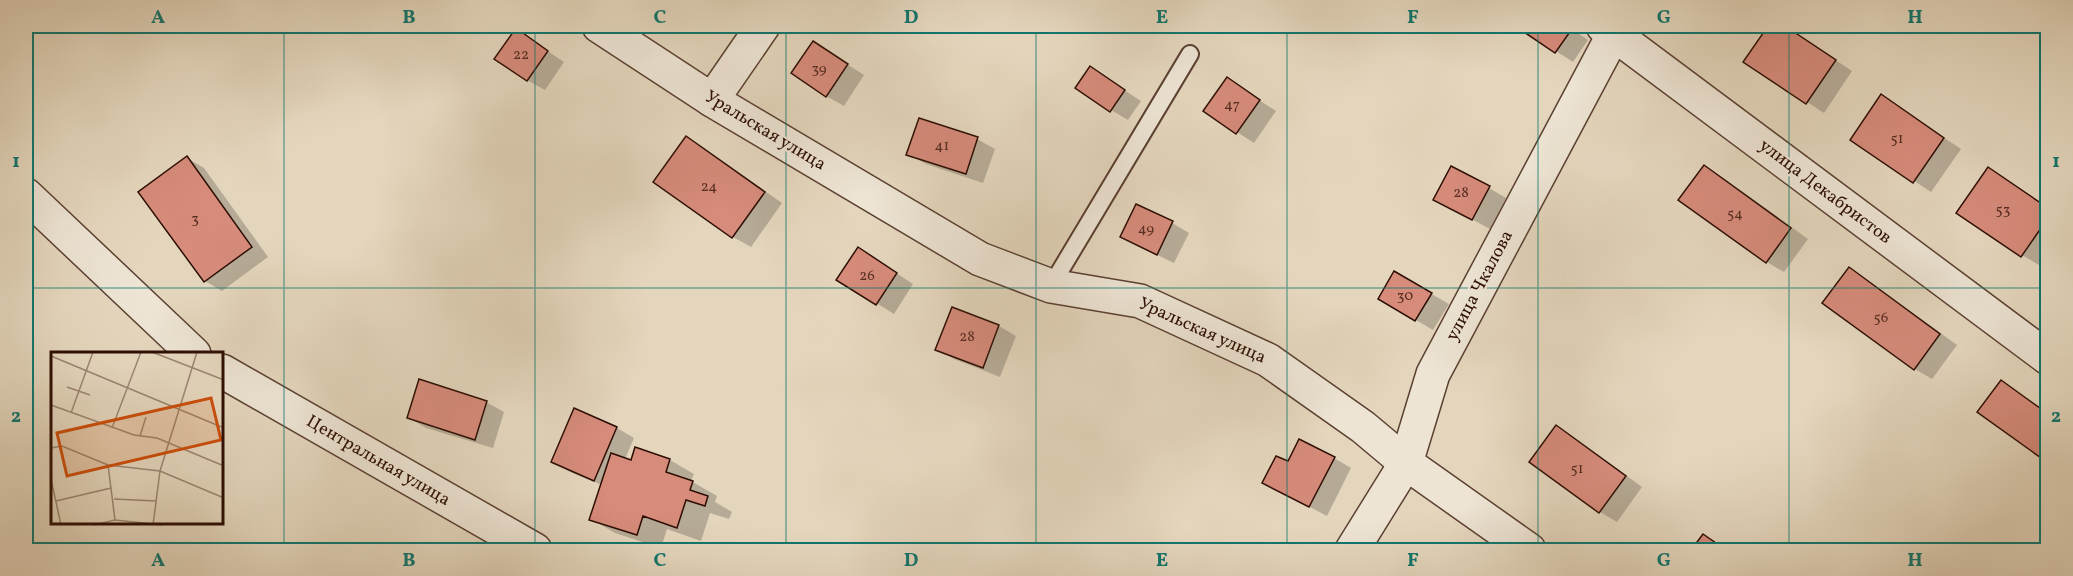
<svg xmlns="http://www.w3.org/2000/svg" width="2073" height="576" font-family="Vollkorn,serif">
	<rect width="100%" height="100%" fill="#e4d6bd"/>
	<filter id="stains"><feTurbulence type="fractalNoise" baseFrequency=".00333" numOctaves="4"/><feColorMatrix values="0 0 0 0 .2 0 0 0 0 .09 0 0 0 0 .02 0 0 0 .5 -.17"/></filter>
	<radialGradient id="worn" r=".72"><stop offset=".6" stop-color="#630" stop-opacity="0"/><stop offset="1" stop-color="#630" stop-opacity=".3"/></radialGradient>
	<g fill="#0003">
		<polygon points="720,26 740,26 734,34"/>
		<polygon points="1526,26 1568,26 1588,40 1573,62 1523,30"/>
		<polygon points="1770,26 1784,26 1852,71 1824,113 1746,62"/>
		<polygon points="516,30 564,62 545,90 527,80"/>
		<polygon points="813,43 864,75 844,106 826,96"/>
		<polygon points="26,59 30,61 26,115"/>
		<polygon points="1090,68 1141,101 1128,120 1111,110"/>
		<polygon points="1227,79 1276,111 1254,143 1205,111"/>
		<polygon points="1881,96 1961,149 1931,192 1852,140"/>
		<polygon points="686,138 704,148 782,203 751,247 733,237 655,182"/>
		<polygon points="977,139 995,149 983,183 926,164 908,154"/>
		<polygon points="187,158 204,168 268,257 222,291 205,281"/>
		<polygon points="1704,167 1722,177 1808,239 1784,272 1767,262"/>
		<polygon points="1489,188 1506,198 1490,229 1453,209"/>
		<polygon points="2048,208 2048,253 2039,265 2022,255"/>
		<polygon points="1172,223 1189,233 1174,263 1139,246"/>
		<polygon points="875,259 913,284 894,314 838,279"/>
		<polygon points="1849,269 1866,279 1957,345 1932,379 1915,369 1824,303"/>
		<polygon points="1395,273 1449,304 1433,330 1380,299"/>
		<polygon points="953,309 999,326 1016,336 1000,377 954,359 937,349"/>
		<polygon points="2001,382 2048,413 2048,461"/>
		<polygon points="486,402 504,412 493,448 426,428 409,418"/>
		<polygon points="575,410 617,428 634,438 625,459 632,462 670,460 694,474 691,481 717,496 715,502 732,512 729,519 710,513 701,541 667,529 661,548 615,533 591,519 602,485 570,472 553,462"/>
		<polygon points="1556,427 1573,437 1642,487 1617,522 1600,512"/>
		<polygon points="1334,458 1351,468 1327,516 1281,492 1288,463"/>
		<polygon points="1704,536 1721,546 1727,550 1693,550"/>
	</g>
	<g fill="#d68b7b" stroke="#2d0e03" stroke-width="1.5">
		<polygon points="1524,26 1567,26 1572,29 1555,53 1521,30"/>
		<polygon points="1768,26 1785,26 1836,60 1806,104 1743,62"/>
		<polygon points="516,28 548,51 527,81 494,59"/>
		<polygon points="813,41 848,64 826,97 791,73"/>
		<polygon points="1090,66 1125,90 1110,112 1075,88"/>
		<polygon points="1227,77 1260,100 1236,134 1203,111"/>
		<polygon points="1881,94 1944,138 1913,183 1850,140"/>
		<polygon points="919,118 978,137 966,174 906,155"/>
		<polygon points="686,136 765,192 732,238 653,182"/>
		<polygon points="187,156 252,247 204,282 138,192"/>
		<polygon points="1704,165 1791,228 1766,263 1678,200"/>
		<polygon points="1451,166 1490,186 1472,220 1433,200"/>
		<polygon points="1988,167 2048,208 2048,218 2021,257 1956,213"/>
		<polygon points="1136,204 1173,221 1157,255 1120,237"/>
		<polygon points="858,247 897,273 876,305 836,280"/>
		<polygon points="1849,267 1940,334 1914,370 1822,303"/>
		<polygon points="1394,271 1432,293 1415,321 1378,299"/>
		<polygon points="952,307 999,325 983,368 935,350"/>
		<polygon points="419,379 487,401 475,440 407,418"/>
		<polygon points="2001,380 2048,414 2048,463 1977,412"/>
		<polygon points="574,408 617,427 594,481 551,462"/>
		<polygon points="1556,425 1626,476 1599,513 1529,462"/>
		<polygon points="1299,439 1335,457 1309,507 1262,483 1276,456 1288,461"/>
		<polygon points="635,447 670,459 666,472 693,481 690,490 708,496 705,506 686,500 677,528 643,516 637,535 589,520 611,453 631,460"/>
		<polygon points="1703,534 1726,550 1691,550"/>
	</g>
	<g fill="none" stroke-linecap="round" stroke-linejoin="round">
		<g stroke="#5b4032" stroke-width="20">
			<polyline id="lane" points="1051,286 1190,54"/>
		</g>
		<g stroke="#5b4032" stroke-width="36">
			<g id="street">
				<polyline points="599,26 712,100 980,259 1051,286 1140,301 1268,360 1363,427 1406,463 1529,550"/>
				<polyline points="1603,26 2048,358"/>
				<polyline points="712,100 763,26"/>
				<polyline points="26,195 194,354"/>
				<polyline points="222,371 535,550"/>
				<polyline points="1352,550 1406,463 1433,374 1618,26"/>
			</g>
		</g>
		<use href="#lane" stroke="#ede4d4" stroke-width="16"/>
		<use href="#street" stroke="#ede4d4" stroke-width="33"/>
	</g>
	<path fill="none" stroke="#0f766e" stroke-width="1.5" stroke-opacity="0.55" d="M284,26V550M535,26V550M786,26V550M1036,26V550M1287,26V550M1538,26V550M1789,26V550M26,288H2048"/>
	<g text-anchor="middle" dominant-baseline="central" stroke-width="4.5" stroke-linejoin="round" paint-order="stroke">
		<g font-size="15" fill="#572d21">
			<text x="521" y="55">22</text>
			<text x="819" y="69">39</text>
			<text x="1232" y="105">47</text>
			<text x="1897" y="139">51</text>
			<text x="942" y="146">41</text>
			<text x="709" y="187">24</text>
			<text x="1461" y="193">28</text>
			<text x="2003" y="210">53</text>
			<text x="1735" y="214">54</text>
			<text x="195" y="219">3</text>
			<text x="1146" y="229">49</text>
			<text x="867" y="276">26</text>
			<text x="1405" y="296">30</text>
			<text x="1881" y="318">56</text>
			<text x="967" y="337">28</text>
			<text x="1577" y="469">51</text>
		</g>
		<g font-size="18" fill="#2d0e03" stroke="#ede4d4">
			<text transform="translate(765 131) rotate(31)">Уральская улица</text>
			<text transform="translate(1825 192) rotate(37)">улица Декабристов</text>
			<text transform="translate(1480 286) rotate(-62)">улица Чкалова</text>
			<text transform="translate(1202 331) rotate(24)">Уральская улица</text>
			<text transform="translate(378 461) rotate(30)">Центральная улица</text>
		</g>
	</g>
	<g transform="translate(51 352)">
		<rect width="172" height="172" fill="#e4d6bd"/>
		<path fill="none" stroke="#9b8673" stroke-width="1.5" d="M101,0L173,28M0,4L173,76M16,35L39,43M0,53L83,83L106,86L173,114M20,61L42,0M61,76L90,0M89,84L95,65M0,96L11,94L57,113L109,119L173,146M57,113L64,168M0,127L10,173M63,147L105,149M5,149L60,136M43,173L64,168L111,173M102,173L109,119L146,0"/>
		<path fill="#cc4e0b" fill-opacity="0.15" stroke="#cc4e0b" stroke-width="3" d="M160,46L170,88L16,124L6,81Z"/>
		<rect width="172" height="172" fill="none" stroke="#2d0e03" stroke-width="3"/>
	</g>
	<rect width="2073" height="576" fill="none" stroke="#e4d6bd" stroke-width="66"/>
	<rect x="33" y="33" width="2007" height="510" fill="none" stroke="#0f766e" stroke-width="2"/>
	<g font-size="20" text-anchor="middle" font-weight="bold" fill="#0f766e">
		<text x="158" y="23">A</text>
		<text x="409" y="23">B</text>
		<text x="660" y="23">C</text>
		<text x="911" y="23">D</text>
		<text x="1162" y="23">E</text>
		<text x="1413" y="23">F</text>
		<text x="1664" y="23">G</text>
		<text x="1915" y="23">H</text>
		<text x="16" y="167">1</text>
		<text x="2056" y="167">1</text>
		<text x="16" y="422">2</text>
		<text x="2056" y="422">2</text>
		<text x="158" y="566">A</text>
		<text x="409" y="566">B</text>
		<text x="660" y="566">C</text>
		<text x="911" y="566">D</text>
		<text x="1162" y="566">E</text>
		<text x="1413" y="566">F</text>
		<text x="1664" y="566">G</text>
		<text x="1915" y="566">H</text>
	</g>
	<rect width="100%" height="100%" filter="url(#stains)"/>
	<rect width="100%" height="100%" fill="url(#worn)"/>
</svg>
